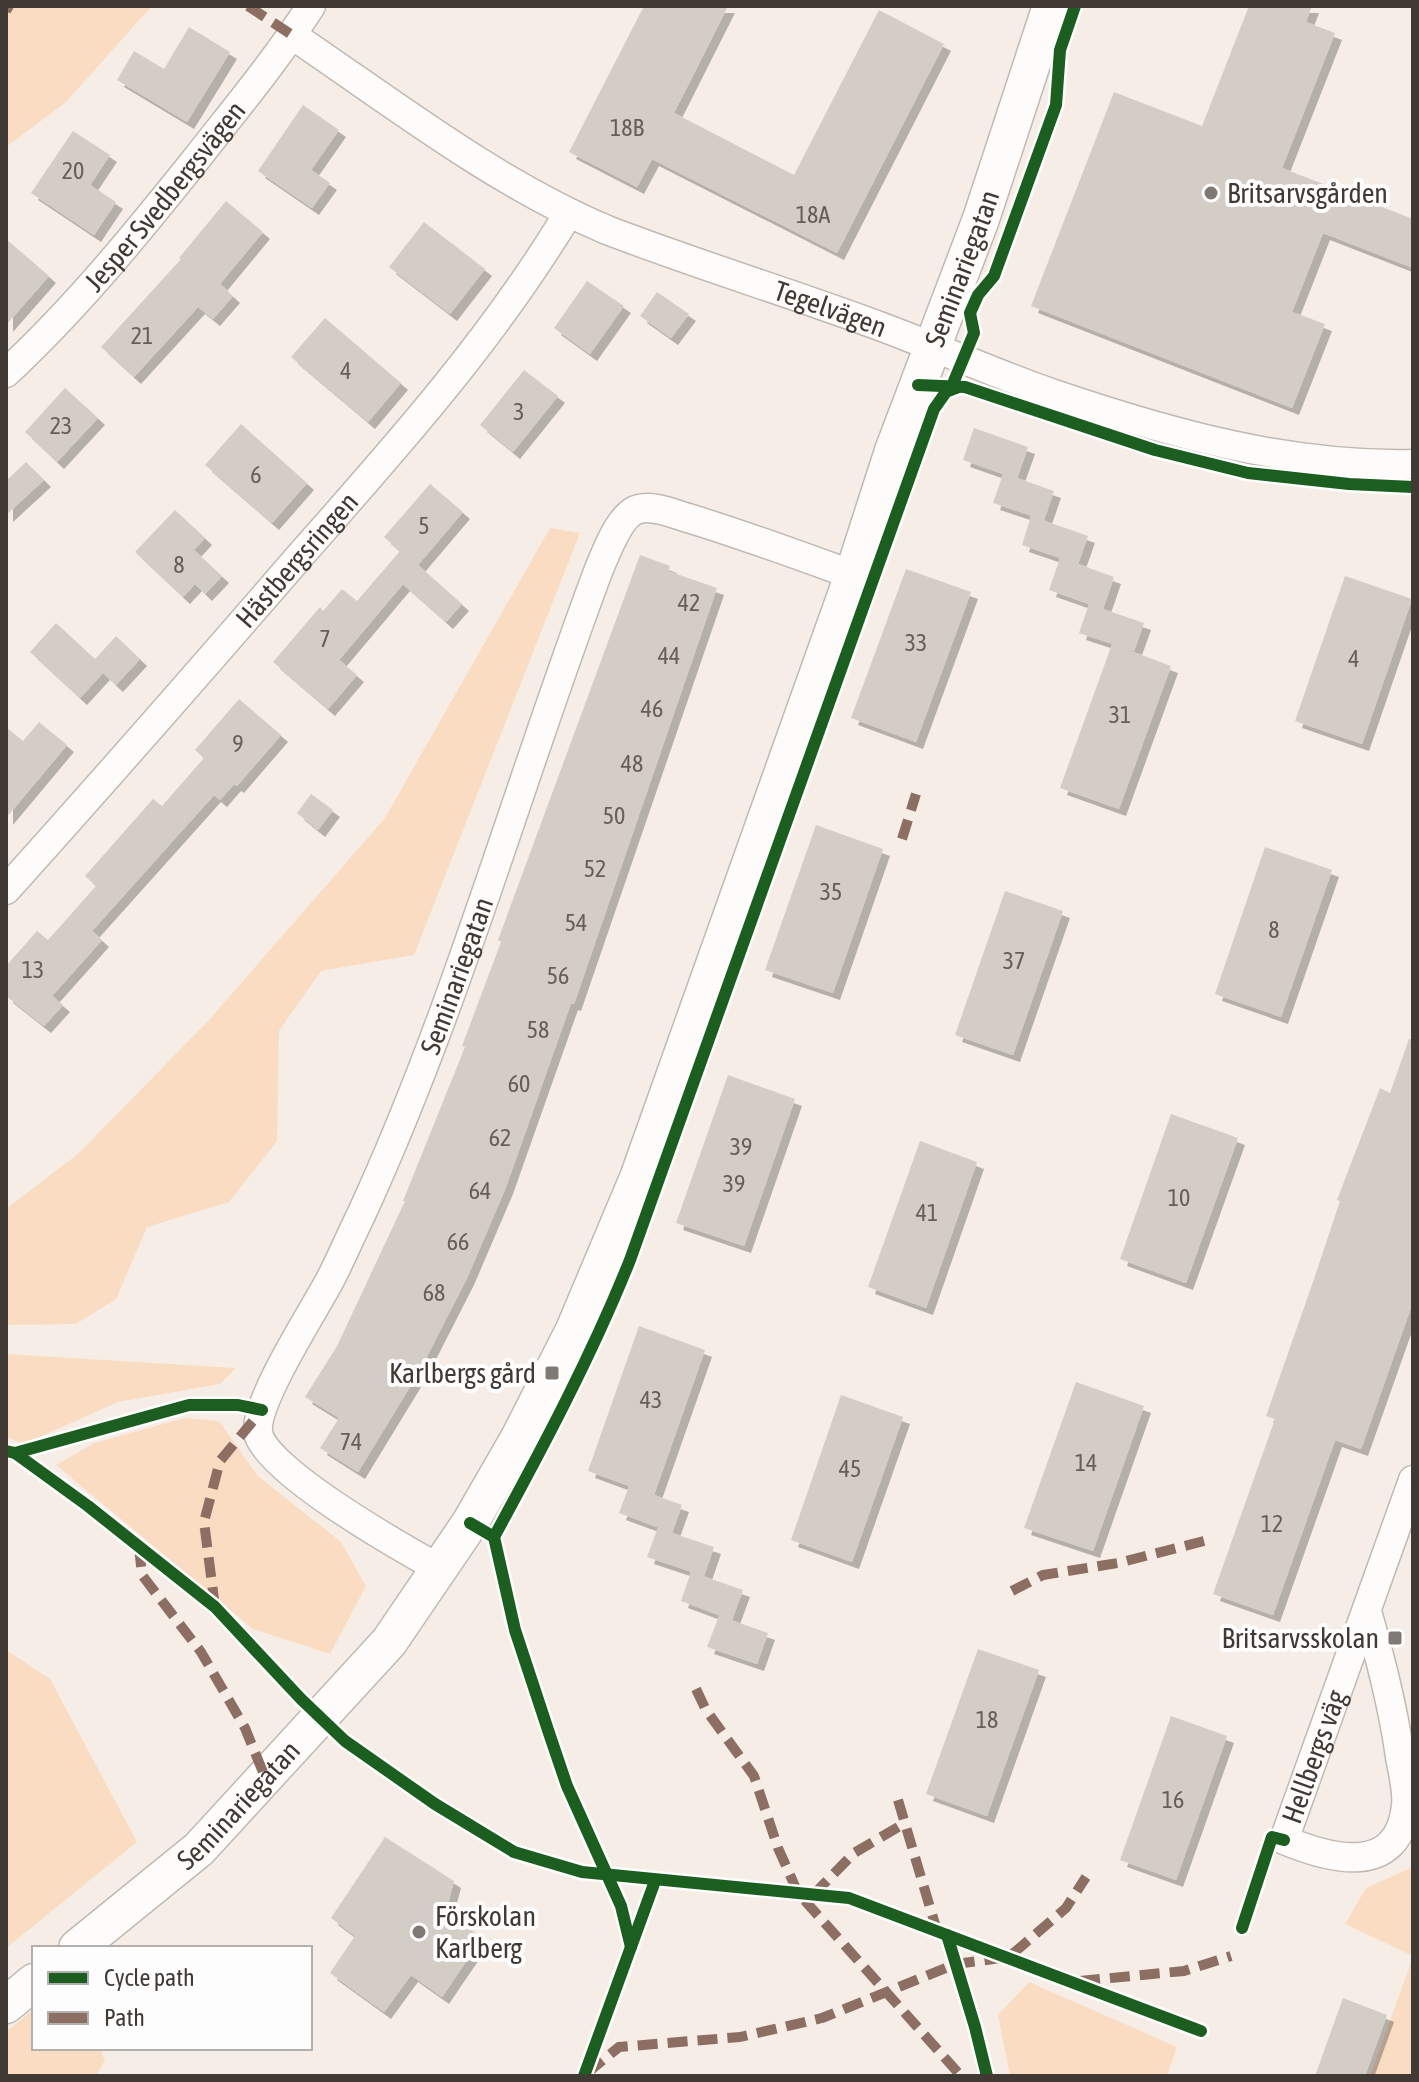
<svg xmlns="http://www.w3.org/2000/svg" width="1419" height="2082" font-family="'Asap Condensed',sans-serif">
	<defs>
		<filter id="shadow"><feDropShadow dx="7" dy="7" stdDeviation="0" flood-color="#0004"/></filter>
	</defs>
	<rect width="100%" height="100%" fill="#f6eee6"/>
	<g fill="#fadcc2">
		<polygon points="6,6 152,6 65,103 6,147"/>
		<polygon points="550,528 580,533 414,955 321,971 279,1031 277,1141 229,1202 147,1227 116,1299 76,1324 6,1325 6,1209 79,1153 209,1020 385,818"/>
		<polygon points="6,1354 236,1368 220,1384 118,1402 24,1444 6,1437"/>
		<polygon points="185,1418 219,1421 258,1476 341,1542 366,1586 330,1654 253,1629 56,1465 94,1443"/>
		<polygon points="6,1650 50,1679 137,1842 6,1948"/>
		<polygon points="1413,1867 1413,1956 1345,1924 1366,1888"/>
		<polygon points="1413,1957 1413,2076 1370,2076"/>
		<polygon points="1029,1982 1177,2047 1167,2076 1010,2076 998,2015"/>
		<polygon points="34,2009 34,2048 100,2048 105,2060 96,2076 6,2076 6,2032"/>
	</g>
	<g fill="#d4cdc6" filter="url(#shadow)">
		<polygon points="644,6 728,6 674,113 794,175 879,10 944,44 837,253 652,159 637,187 569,152"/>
		<polygon points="1249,6 1312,6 1306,22 1335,33 1282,168 1413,219 1413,268 1323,233 1292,312 1325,324 1292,408 1031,306 1114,92 1202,126"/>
		<polygon points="189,27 230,52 187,122 117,80 134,51 164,69"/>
		<polygon points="303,105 339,130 311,170 330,183 312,208 258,171"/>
		<polygon points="73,131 110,155 90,185 116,202 94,235 31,193"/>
		<polygon points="226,201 263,232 220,284 233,296 213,319 198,307 134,377 101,347 181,259 179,258"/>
		<polygon points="424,222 485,269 450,314 389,267"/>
		<polygon points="6,239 49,276 6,325"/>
		<polygon points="587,281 624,306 590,354 554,328"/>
		<polygon points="657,292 689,314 671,338 640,316"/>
		<polygon points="325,318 401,383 368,422 291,357"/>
		<polygon points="524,370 558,396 513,452 480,425"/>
		<polygon points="65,388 98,418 57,462 25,432"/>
		<polygon points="241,424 307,483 272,523 205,465"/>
		<polygon points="974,428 1028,447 1017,478 1054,491 1044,520 993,503 1003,474 963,460"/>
		<polygon points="26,462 44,480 6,515 6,481"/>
		<polygon points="430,484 463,512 418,565 462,604 446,622 403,584 339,660 357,675 328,709 273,662 320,607 323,611 342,589 357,601 400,551 384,537"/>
		<polygon points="175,510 205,538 194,550 222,576 205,594 195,584 183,597 135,552"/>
		<polygon points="1031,516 1088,536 1078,564 1114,577 1103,609 1144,623 1134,651 1079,633 1089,604 1049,590 1060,558 1022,545"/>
		<polygon points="640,555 670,566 668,571 717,588 574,1004 571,1003 506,1187 467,1278 419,1372 358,1472 320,1448 339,1418 305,1397 337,1346 405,1201 403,1201 465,1047 462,1046 501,942 498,940"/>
		<polygon points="906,569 971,592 916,742 851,718"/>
		<polygon points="1345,576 1412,599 1362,744 1295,721"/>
		<polygon points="56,623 95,659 116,636 140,659 116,685 103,673 80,698 30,652"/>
		<polygon points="1112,644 1171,666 1119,809 1060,788"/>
		<polygon points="239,699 281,735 237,786 234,784 220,800 214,795 92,931 102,940 52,996 63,1005 44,1026 6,996 6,966 37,931 48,940 96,886 85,876 153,799 162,806 204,758 195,750"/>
		<polygon points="39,722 67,745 6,818 6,727 23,741"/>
		<polygon points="311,794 333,810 318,830 297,813"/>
		<polygon points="816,825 883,849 833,993 765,970"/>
		<polygon points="1265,847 1332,870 1281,1017 1215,994"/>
		<polygon points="1005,891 1063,911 1013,1055 955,1035"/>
		<polygon points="1409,1039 1413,1040 1413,1302 1361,1449 1335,1440 1273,1615 1213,1594 1275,1419 1266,1416 1314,1279 1340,1201 1337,1200 1380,1088 1390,1093"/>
		<polygon points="728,1075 795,1099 744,1246 676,1223"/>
		<polygon points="1171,1114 1238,1138 1186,1283 1120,1259"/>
		<polygon points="920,1141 977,1162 926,1308 868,1287"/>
		<polygon points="639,1326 705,1350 654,1495 682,1505 672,1533 714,1547 704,1576 647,1557 658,1527 668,1531 619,1513 629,1486 588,1471"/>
		<polygon points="1076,1382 1144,1406 1093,1551 1024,1528"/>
		<polygon points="841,1395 903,1417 852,1562 791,1540"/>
		<polygon points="691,1572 743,1590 732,1620 681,1601"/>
		<polygon points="719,1616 768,1633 757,1664 707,1647"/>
		<polygon points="978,1649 1039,1670 987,1816 926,1794"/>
		<polygon points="1171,1716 1227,1736 1176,1880 1120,1860"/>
		<polygon points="385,1837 454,1881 446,1911 482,1938 442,1997 411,1975 384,2012 330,1973 355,1936 331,1918"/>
		<polygon points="1343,1998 1387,2015 1365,2076 1315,2076"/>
	</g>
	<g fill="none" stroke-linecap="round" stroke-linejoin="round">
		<g stroke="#c0b9b2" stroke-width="31">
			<g id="minor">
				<path id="s1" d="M292,35C394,104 494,182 607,230C698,265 791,293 882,327C941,349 998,375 1057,395C1172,434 1291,467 1413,464"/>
				<path id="s2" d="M6,373C77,307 137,233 197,158C236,108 277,59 311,6"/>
				<path id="s3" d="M6,890C105,780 202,669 299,557C396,447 492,340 568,214"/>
				<path id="s4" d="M438,1568C404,1549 262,1469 258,1432C255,1401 313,1312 330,1280C341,1259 350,1237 361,1215C457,1007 518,784 599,569C606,553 620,513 639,509C654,505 674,514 688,518C744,535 798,555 853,575"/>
				<path id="s5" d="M1367,1611C1380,1658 1392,1703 1399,1750C1401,1767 1408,1788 1406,1806C1398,1878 1330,1859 1284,1840L1413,1480"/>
			</g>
		</g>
		<g stroke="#c0b9b2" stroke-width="39">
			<g id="tertiary">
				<path id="s6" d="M77,1948L199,1849L389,1642L470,1523L519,1438L574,1330L638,1178L853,575L893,451L981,219L1051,6"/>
				<polyline points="6,2005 34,1982"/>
			</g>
		</g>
		<use href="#minor" stroke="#fefcfb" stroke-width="28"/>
		<use href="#tertiary" stroke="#fefcfb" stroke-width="36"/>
		<g stroke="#8d6e63" stroke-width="10" stroke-dasharray="20 10" stroke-linecap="butt">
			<polyline points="248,6 292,35"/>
			<polyline points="6,11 9,6"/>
			<polyline points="902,839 916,794"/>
			<polyline points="139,1547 142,1575 201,1652 245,1728 265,1777"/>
			<polyline points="1012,1591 1043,1575 1118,1563 1204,1541"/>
			<polyline points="215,1607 204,1522 220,1461 262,1410"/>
			<polyline points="696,1689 706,1710 754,1776 778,1848 798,1893 961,2076"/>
			<polyline points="898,1800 937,1931"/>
			<polyline points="813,1895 854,1853 905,1823"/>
			<polyline points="1080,1981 1184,1971 1231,1956"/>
			<polyline points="587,2073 619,2047 740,2037 822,2018 956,1964 1009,1957 1066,1908 1086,1877"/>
		</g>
		<g stroke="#fdfdfd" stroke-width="17">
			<g id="cycleway">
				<polyline points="918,385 965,387 1155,450 1248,473 1349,484 1413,487"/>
				<polyline points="956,388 954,381 974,333 970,313 978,295 994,276 1056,105 1060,50 1075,6"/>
				<polyline points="6,1451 15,1453 189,1405 238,1405 262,1410"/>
				<polyline points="15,1453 88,1506 215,1607 301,1699 345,1741 435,1804 514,1852 582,1872 849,1898 1201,2031"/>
				<polyline points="470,1523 494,1537 515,1630 549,1733 567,1786 621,1906 631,1947"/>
				<path d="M494,1537C543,1447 592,1355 630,1260L934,409L946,392L956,388"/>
				<polyline points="1242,1928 1272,1837 1284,1840"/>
				<polyline points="947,1935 975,2027 987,2076"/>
				<polyline points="584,2076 655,1881"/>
			</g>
		</g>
		<use href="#cycleway" stroke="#1b5e20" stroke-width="12"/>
	</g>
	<g fill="#807872" stroke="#fdfdfd" stroke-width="3">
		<circle cx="1211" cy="193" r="8"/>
		<rect x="544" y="1365" width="16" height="16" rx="4"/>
		<rect x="1387" y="1630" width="16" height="16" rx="4"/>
		<circle cx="419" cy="1932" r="8"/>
	</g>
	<g text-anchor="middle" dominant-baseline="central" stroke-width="8" stroke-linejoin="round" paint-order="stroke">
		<g font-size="24" fill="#665e58">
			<text x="627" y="127">18B</text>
			<text x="73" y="170">20</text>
			<text x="813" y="214">18A</text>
			<text x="142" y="335">21</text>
			<text x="346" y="370">4</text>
			<text x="519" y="411">3</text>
			<text x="61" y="425">23</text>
			<text x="256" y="474">6</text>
			<text x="424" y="525">5</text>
			<text x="179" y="564">8</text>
			<text x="689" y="602">42</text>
			<text x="325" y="638">7</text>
			<text x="916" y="642">33</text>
			<text x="669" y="655">44</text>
			<text x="1354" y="658">4</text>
			<text x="652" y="708">46</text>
			<text x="1120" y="714">31</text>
			<text x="238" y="743">9</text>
			<text x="632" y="763">48</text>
			<text x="614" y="815">50</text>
			<text x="595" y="868">52</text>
			<text x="831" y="891">35</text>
			<text x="576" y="922">54</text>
			<text x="1274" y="929">8</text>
			<text x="1014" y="960">37</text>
			<text x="33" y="969">13</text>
			<text x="558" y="975">56</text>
			<text x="538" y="1029">58</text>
			<text x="519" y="1083">60</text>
			<text x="500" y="1137">62</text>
			<text x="741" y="1146">39</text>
			<text x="734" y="1183">39</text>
			<text x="480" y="1190">64</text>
			<text x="1179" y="1197">10</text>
			<text x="927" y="1212">41</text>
			<text x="458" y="1241">66</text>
			<text x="434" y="1292">68</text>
			<text x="651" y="1399">43</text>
			<text x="351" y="1441">74</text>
			<text x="1086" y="1462">14</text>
			<text x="850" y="1468">45</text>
			<text x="1272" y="1523">12</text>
			<text x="987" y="1719">18</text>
			<text x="1173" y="1799">16</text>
		</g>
		<g font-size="28" fill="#413933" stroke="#fdfdfd" text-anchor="start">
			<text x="1227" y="193">Britsarvsgården</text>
			<text x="536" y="1373" text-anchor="end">Karlbergs gård</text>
			<text x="1379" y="1638" text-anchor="end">Britsarvsskolan</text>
			<text x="435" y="1916">Förskolan<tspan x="435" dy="32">Karlberg</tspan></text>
		</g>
		<g font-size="28" fill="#413933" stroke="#fdfdfd">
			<text stroke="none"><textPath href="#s2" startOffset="238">Jesper Svedbergsvägen</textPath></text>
			<text stroke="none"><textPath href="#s6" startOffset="1932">Seminariegatan</textPath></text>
			<text stroke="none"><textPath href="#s1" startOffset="608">Tegelvägen</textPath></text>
			<text stroke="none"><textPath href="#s3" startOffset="440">Hästbergsringen</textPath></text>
			<text stroke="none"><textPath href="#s4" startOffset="728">Seminariegatan</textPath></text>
			<text stroke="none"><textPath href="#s5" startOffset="442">Hellbergs väg</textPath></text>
			<text stroke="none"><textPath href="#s6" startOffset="216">Seminariegatan</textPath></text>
		</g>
	</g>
	<rect width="1419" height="2082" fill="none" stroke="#413933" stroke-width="16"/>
	<rect x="32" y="1946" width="280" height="104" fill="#fdfdfd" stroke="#b2afac" stroke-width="2"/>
	<rect x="48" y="1972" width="40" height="12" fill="#1b5e20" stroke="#b2afac" stroke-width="2"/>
	<text x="104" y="1986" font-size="24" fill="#413933">Cycle path</text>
	<rect x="48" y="2012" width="40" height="12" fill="#8d6e63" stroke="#b2afac" stroke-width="2"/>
	<text x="104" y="2026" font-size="24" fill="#413933">Path</text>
</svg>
